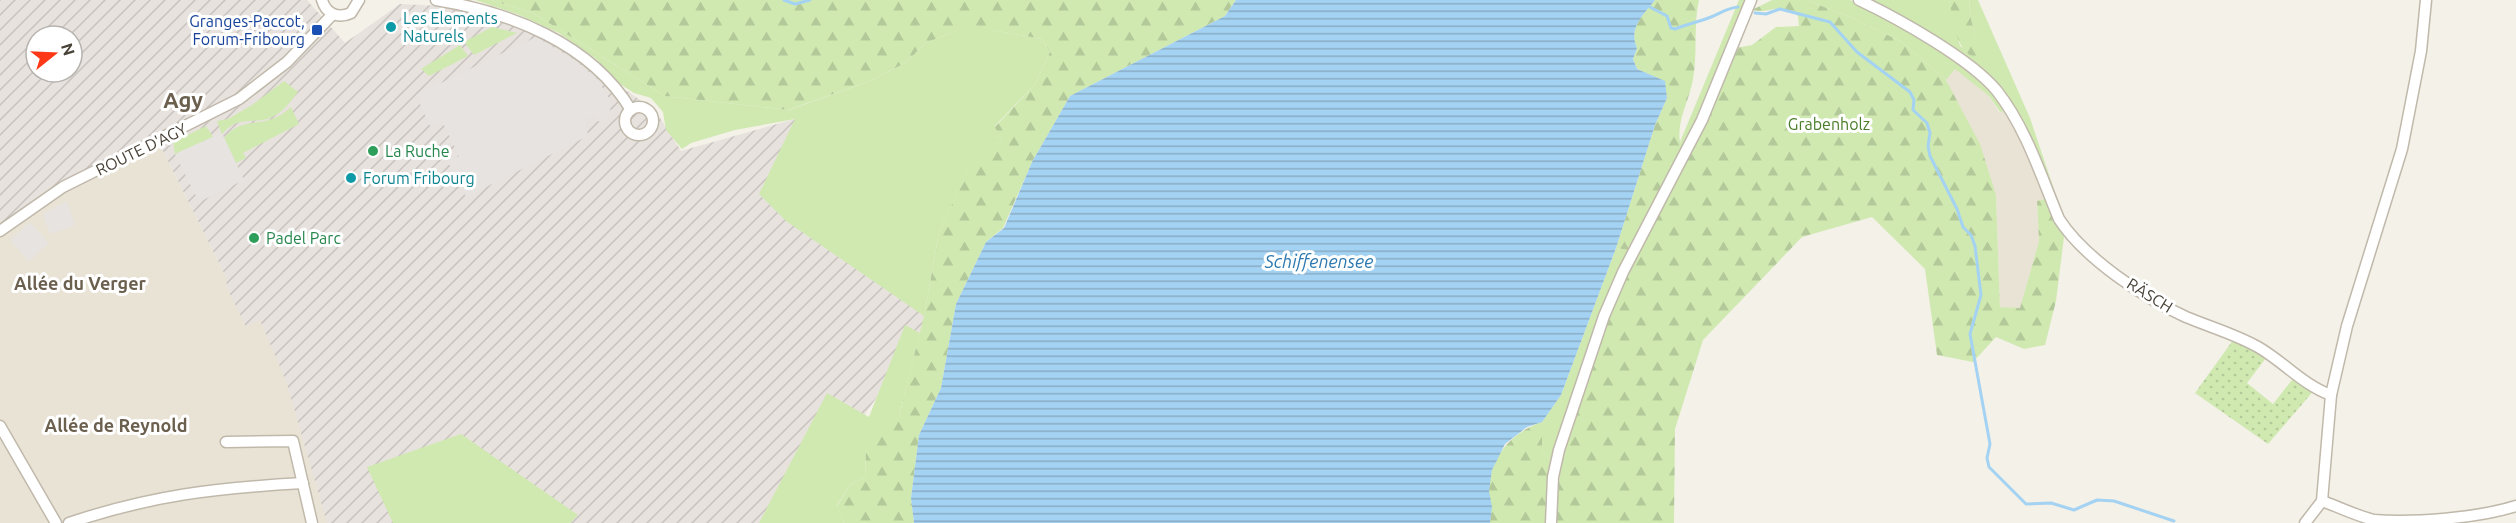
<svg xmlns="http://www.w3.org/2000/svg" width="2516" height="523" font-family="Ubuntu,sans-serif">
	<defs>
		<pattern id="industrial-furrows" width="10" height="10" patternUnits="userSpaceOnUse" patternTransform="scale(1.5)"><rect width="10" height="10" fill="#e7e2dd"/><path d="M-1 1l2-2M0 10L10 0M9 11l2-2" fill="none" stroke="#c8c3be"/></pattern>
		<pattern id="forest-firs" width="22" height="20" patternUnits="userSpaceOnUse" patternTransform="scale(1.5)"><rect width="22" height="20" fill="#d0e9b1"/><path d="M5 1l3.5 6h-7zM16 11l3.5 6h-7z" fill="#b4c999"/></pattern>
		<pattern id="garden-dots" width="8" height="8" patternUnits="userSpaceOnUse" patternTransform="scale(1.5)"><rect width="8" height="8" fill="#d0e9b1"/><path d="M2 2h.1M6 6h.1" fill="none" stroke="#b4c999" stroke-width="1.8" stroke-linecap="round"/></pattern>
		<pattern id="water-rules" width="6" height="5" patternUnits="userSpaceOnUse" patternTransform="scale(1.5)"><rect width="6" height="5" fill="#a4d2f2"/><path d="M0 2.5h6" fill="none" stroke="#88acc5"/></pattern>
	</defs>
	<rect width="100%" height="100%" fill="#f4f1e8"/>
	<g fill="#e9e3d6">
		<polygon points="1955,68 1989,96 1999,112 2005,110 2023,139 2048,198 2037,201 2039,241 2020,309 2000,307 1996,195 1946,80"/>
		<polygon points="158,141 226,277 262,317 288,379 329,523 0,523 0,231 52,194"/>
	</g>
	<path fill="url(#industrial-furrows)" fill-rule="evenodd" d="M0,0H307L345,43L400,4L461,7L538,32L590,66L655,110L681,151L795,119L932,318L789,523H327L286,381L260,320L246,327L227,288L226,277L158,141L63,188L0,231ZM36,36H72V72H36Z"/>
	<g fill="#d0e9b1">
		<polygon points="475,0 491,0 533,13 665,96 789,110 870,81 907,62 925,43 959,30 992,30 1042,39 1050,52 1035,84 995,126 1002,142 978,149 939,232 924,316 786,221 759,194 795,119 735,130 691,143 682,149 666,130 663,112 651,98 634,93 620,84 595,58 559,33 517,14"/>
		<polygon points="1739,0 1746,0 1700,114 1684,145 1680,142"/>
		<polygon points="1806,0 1850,0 1897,22 1957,62 1994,94 2005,110 2000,112 1989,96 1955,69 1946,80 1902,42 1855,19"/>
		<polygon points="1869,0 1949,0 1960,46 1981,59 1971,19 1969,0 1978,0 2030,118 2064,219 2005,92 1996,81 1986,77"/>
		<polygon points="492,27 517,33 474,55 464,42"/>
		<polygon points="460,45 468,56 429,76 421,69"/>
		<path d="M284,81L298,92C290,102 283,113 270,118C252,124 235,116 222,135L217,121L228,119L252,105Z"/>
		<path d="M291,107L299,124L243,153L246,158L236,163L224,138C244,113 265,132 291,107Z"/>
		<polygon points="206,126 213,137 175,154 173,142"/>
		<polygon points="1616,248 1629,250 1552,461 1542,450 1542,422 1561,395"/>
		<polygon points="905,325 920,333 899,416 866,450 865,477 850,485 837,505 844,523 759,523 827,393 869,417"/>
		<polygon points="461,434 578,515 570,523 393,523 367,467"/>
	</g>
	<g fill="url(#forest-firs)">
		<polygon points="491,0 1236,0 1225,16 1070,96 1032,162 1003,228 986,242 956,304 941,388 919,435 911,498 914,523 844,523 837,506 850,485 865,477 866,450 876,422 899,416 924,316 939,232 978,148 1002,142 995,127 1035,84 1050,52 1042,39 992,30 959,30 925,43 907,62 870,81 788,110 665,96 533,13"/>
		<path d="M1655,0H1699C1693,27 1698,53 1693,79C1689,102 1677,119 1680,142L1684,145L1629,250L1616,248L1655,125L1667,98L1664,81L1637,69L1633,59L1637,48C1628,28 1643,15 1655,0Z"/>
		<path d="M1772,0H1806L1855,19L1902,42L1946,80L1980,144L1996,195L2000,307L2020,308L2039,241L2037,201L2048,198L2064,237L2056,301L2045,345L2024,349L1996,337L1973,362L1937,355L1925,269L1872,217L1802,237L1703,340L1675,429L1674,523H1555L1562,453L1608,319L1632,263L1710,115L1736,48L1752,45L1776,27L1799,26L1798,16C1778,0 1771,15 1752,10Z"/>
		<path d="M1949,0H1969L1971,19L1982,60C1955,56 1954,22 1949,0Z"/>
		<path d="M1542,422V450L1552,461L1546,523H1490C1491,511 1489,502 1489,491C1489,457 1512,432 1542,422Z"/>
	</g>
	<polygon fill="url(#garden-dots)" points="2236,336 2269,354 2247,383 2273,404 2296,375 2316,388 2268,444 2195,393"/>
	<g fill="#e6e3e0">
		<polygon points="536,37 575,60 597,79 609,98 611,115 599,122 594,115 586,120 588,136 466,197 448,162 459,156 442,121 430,126 416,95"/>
		<polygon points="222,133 244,180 199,202 175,154"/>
		<polygon points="67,201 75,226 50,234 43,214"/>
		<polygon points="30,222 49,243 29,261 10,240"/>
	</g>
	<path fill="url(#water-rules)" d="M1236,0H1655C1643,15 1628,28 1637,48L1633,59L1637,69L1665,81L1667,98L1655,125L1616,248L1561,395L1542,422L1527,427L1505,444L1492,470L1489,491L1492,507L1490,523H914L911,498L919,435L941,388L956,304L986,242L1004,228L1032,162L1070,96L1225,16Z"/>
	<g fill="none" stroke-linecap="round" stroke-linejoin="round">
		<g stroke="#a4d2f2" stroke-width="3">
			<polyline points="784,0 795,4 810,0"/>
			<path d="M1650,7L1667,16L1671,28L1675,29C1687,24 1699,22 1711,17C1721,13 1727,8 1738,7"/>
			<polyline points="1755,13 1766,14 1780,9 1830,22 1857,52 1910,92 1914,100 1913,110 1927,123 1930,133 1928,146 1930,156 1957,209 1963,227 1971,235 1975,246 1981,295 1970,334 1990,444 1987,458 1989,467 2026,504 2051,503 2074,510 2097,500 2114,501 2174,521"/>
		</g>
		<g stroke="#c0b9ab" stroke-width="13">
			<g id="street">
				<path d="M322,0C326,14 338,19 351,13L359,0"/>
				<path d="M436,0C509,12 591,43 631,110"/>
				<path d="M1859,0C1897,18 1971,59 1997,91C2026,128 2041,176 2059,219C2084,258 2144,298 2186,317C2210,327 2235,334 2258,347C2284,362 2303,385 2331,395"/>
				<circle cx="639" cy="121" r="14"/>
				<polyline points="0,231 63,187 239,99 287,62 332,15"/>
				<polyline points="0,426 56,523"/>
				<polyline points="226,442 293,441 312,523"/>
				<path d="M2322,501C2339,507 2357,516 2374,520C2414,523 2478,518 2516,506"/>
				<path d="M69,523C152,495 216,488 303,483"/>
				<polyline points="1551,523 1553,477 1559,450 1604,316 1623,272 1702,120 1751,0"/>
				<polyline points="2305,523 2322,501 2331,395 2347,326 2402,149 2421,51 2426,0"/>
			</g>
		</g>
		<use href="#street" stroke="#fff" stroke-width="10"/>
	</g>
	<g fill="#0f9aa8" stroke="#fff" stroke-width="2">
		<circle cx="391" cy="27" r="6"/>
		<circle cx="351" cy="178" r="6"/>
	</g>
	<rect fill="#1a4fb4" stroke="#fff" stroke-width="2" x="311" y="24" width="12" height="12" rx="3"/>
	<g fill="#2e9e5b" stroke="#fff" stroke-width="2">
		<circle cx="373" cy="151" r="6"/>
		<circle cx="254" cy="238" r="6"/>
	</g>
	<g text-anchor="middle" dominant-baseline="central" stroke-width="6" stroke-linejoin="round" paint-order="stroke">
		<g font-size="16" fill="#0d838f" stroke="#fff" text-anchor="start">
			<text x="403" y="18">Les Elements<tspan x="403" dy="18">Naturels</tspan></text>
			<text x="363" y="178">Forum Fribourg</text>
		</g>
		<g font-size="16" fill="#164399" stroke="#fff" text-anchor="end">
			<text x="305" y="21">Granges-Paccot,<tspan x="305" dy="18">Forum-Fribourg</tspan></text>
		</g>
		<g font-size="16" fill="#487c28" stroke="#fff">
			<text x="1829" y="124">Grabenholz</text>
		</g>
		<g font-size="16" fill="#484137" stroke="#fff">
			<text transform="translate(141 149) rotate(-26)">ROUTE D'AGY</text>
			<text transform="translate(2150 295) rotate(32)">RÄSCH</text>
		</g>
		<g font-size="16" fill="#27864d" stroke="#fff" text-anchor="start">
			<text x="385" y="151">La Ruche</text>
			<text x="266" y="238">Padel Parc</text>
		</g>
		<g font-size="18" font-style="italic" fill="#2c78af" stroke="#fff">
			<text x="1319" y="261">Schiffenensee</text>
		</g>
		<g font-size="18" font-weight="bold" fill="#6b5f4e" stroke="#fff">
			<text x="80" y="283">Allée du Verger</text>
			<text x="116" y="425">Allée de Reynold</text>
		</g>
		<g font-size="22" font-weight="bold" fill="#6b5f4e" stroke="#fff">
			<text x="183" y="99">Agy</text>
		</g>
	</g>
	<g transform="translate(54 54) rotate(72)"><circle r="28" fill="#ffffff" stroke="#b6b3af" stroke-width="1.5"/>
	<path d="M0-4.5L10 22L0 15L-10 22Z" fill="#fe3816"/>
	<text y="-9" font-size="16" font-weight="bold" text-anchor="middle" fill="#484137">N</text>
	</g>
</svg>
